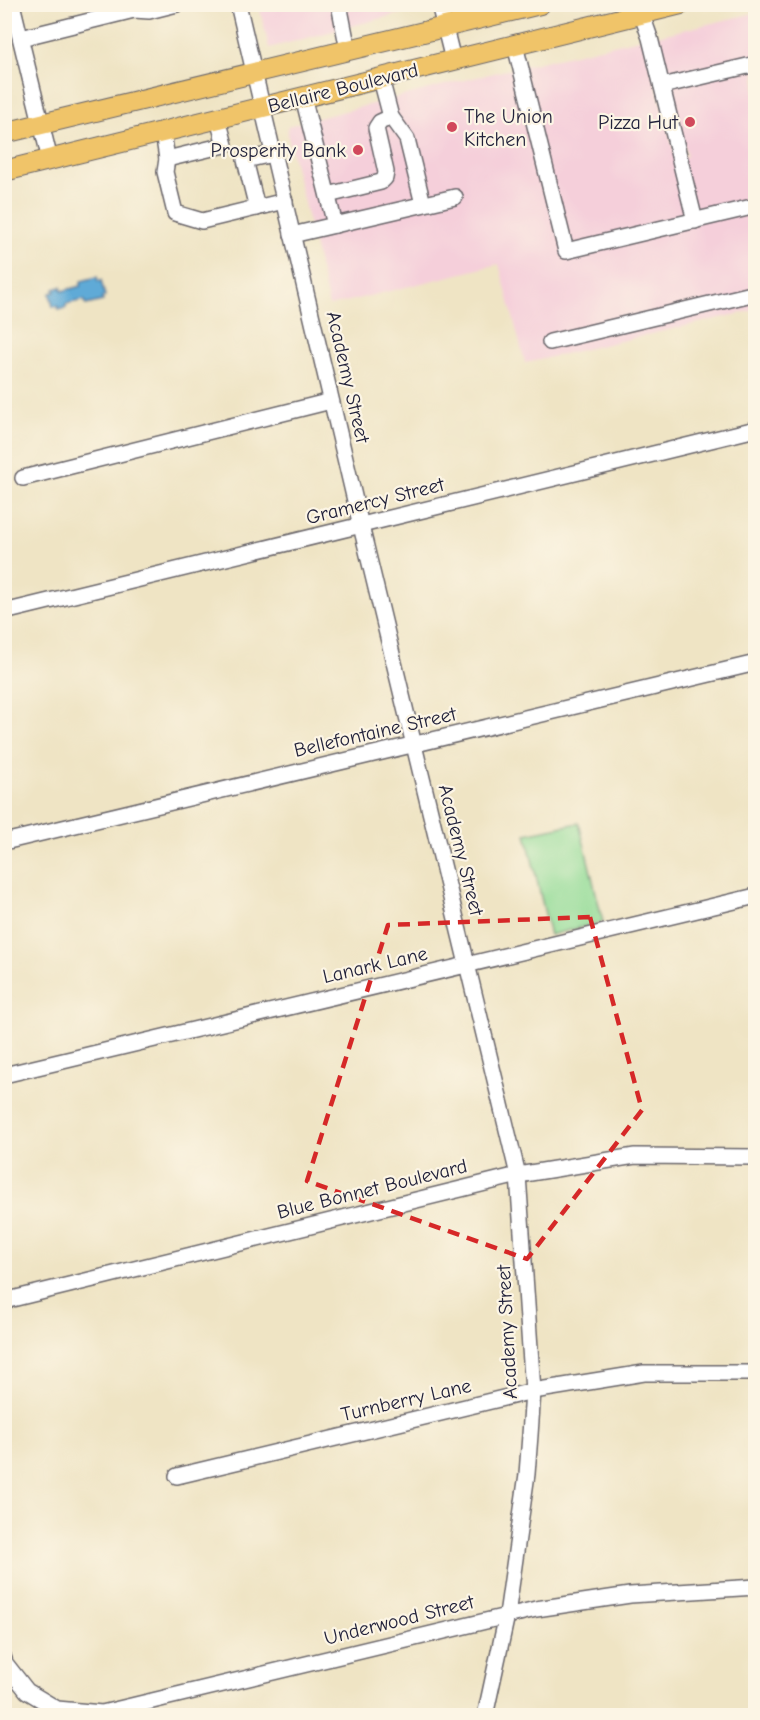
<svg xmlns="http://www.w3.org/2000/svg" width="760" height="1720" font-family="'Comic Neue',sans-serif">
	<rect width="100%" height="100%" fill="#fcf5e5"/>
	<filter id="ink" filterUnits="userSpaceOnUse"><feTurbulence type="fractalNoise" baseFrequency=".0167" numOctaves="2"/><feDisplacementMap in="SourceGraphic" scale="12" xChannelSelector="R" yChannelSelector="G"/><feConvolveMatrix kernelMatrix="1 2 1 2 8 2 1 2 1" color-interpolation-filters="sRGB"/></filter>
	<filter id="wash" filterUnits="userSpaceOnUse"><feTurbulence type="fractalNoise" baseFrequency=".008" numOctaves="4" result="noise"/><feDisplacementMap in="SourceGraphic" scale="24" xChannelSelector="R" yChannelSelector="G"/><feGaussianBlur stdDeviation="1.35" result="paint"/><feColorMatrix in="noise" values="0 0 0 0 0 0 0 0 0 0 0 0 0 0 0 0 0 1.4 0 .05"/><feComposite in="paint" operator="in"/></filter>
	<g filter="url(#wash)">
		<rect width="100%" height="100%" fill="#efe4c4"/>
		<g fill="#f5cfda">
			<polygon points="259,5 432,5 269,48"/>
			<polygon points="755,13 755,310 525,363 499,264 329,306 287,133 288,126 452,83 643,38 676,159 687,156 657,36"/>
		</g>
		<polygon fill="#92db96" stroke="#5a7e68" stroke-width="1.5" points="579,823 603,922 550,935 526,834"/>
		<polygon fill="#5eaad7" stroke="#406689" stroke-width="1.5" points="97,277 98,281 101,280 105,296 102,297 103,301 86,305 84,300 66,304 66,308 59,310 58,306 53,307 50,293 55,292 54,289 61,287 62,291 81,286 81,281"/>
	</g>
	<g filter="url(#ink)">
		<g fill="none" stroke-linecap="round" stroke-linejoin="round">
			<g stroke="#6a666b" stroke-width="18">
				<g id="minor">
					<polyline points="12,4 50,160"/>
					<polyline points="238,4 361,526 518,1175 533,1391 530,1435 527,1474 507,1615 485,1716"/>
					<polyline points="339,4 348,50"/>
					<polyline points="439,4 453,60"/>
					<polyline points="638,4 650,38 695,221"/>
					<polyline points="21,38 134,10 149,11 177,4"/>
					<polyline points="515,45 566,251 756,206"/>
					<polyline points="381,79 391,117 407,139 423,204"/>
					<polyline points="662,86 756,64"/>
					<polyline points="303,97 335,225"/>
					<polyline points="163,132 167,159 165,172 175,213 202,221 285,201"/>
					<polyline points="167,159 225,145 218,119"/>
					<polyline points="328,195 381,182 385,178 386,172 376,128 380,122 391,117"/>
					<polyline points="257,208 245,160 273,154"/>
					<polyline points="292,235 455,197"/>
					<polyline points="550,342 756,293"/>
					<polyline points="23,478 331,401"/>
					<polyline points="4,612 756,429"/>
					<polyline points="4,842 756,663"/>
					<polyline points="4,1075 756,896"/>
					<polyline points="4,1301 518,1175 635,1156 756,1157"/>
					<polyline points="177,1476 533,1391 644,1373 756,1373"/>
					<polyline points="4,1659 5,1663 27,1691 57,1709 102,1713 536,1609 630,1595 756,1587"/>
				</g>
			</g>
			<g stroke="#6a666b" stroke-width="22">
				<g id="major">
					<polyline points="4,133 540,4"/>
					<polyline points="4,171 681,4"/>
				</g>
			</g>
			<use href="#minor" stroke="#fff" stroke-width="15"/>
			<use href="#major" stroke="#f0c469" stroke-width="20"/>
		</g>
	</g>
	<path fill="none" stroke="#d62828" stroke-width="4.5" stroke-dasharray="12 8" stroke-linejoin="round" d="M590,917L642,1110L527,1259L307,1181L388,925Z"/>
	<g fill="#d1495b" stroke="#fcf5e5" stroke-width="2">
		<circle cx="690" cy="122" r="6"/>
		<circle cx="452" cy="127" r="6"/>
		<circle cx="358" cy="150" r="6"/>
	</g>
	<g text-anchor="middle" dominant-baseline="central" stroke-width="4.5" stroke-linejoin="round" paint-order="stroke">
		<g font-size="20" fill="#22223b" stroke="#fcf5e5">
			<text transform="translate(343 88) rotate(-14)">Bellaire Boulevard</text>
			<text transform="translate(348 377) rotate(77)">Academy Street</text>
			<text transform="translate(375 501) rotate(-14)">Gramercy Street</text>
			<text transform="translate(375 732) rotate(-13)">Bellefontaine Street</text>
			<text transform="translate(461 850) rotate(76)">Academy Street</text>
			<text transform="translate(375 965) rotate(-13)">Lanark Lane</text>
			<text transform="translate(372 1189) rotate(-14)">Blue Bonnet Boulevard</text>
			<text transform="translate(507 1332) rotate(-93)">Academy Street</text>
			<text transform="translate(406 1400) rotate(-13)">Turnberry Lane</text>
			<text transform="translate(399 1620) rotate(-14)">Underwood Street</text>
		</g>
		<g font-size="20" fill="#22223b" stroke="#fcf5e5" text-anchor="end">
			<text x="464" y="116" text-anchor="start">The Union<tspan x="464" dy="23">Kitchen</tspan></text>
			<text x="678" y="122">Pizza Hut</text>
			<text x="346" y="150">Prosperity Bank</text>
		</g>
	</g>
	<rect width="760" height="1720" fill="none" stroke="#fcf5e5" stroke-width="24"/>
</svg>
